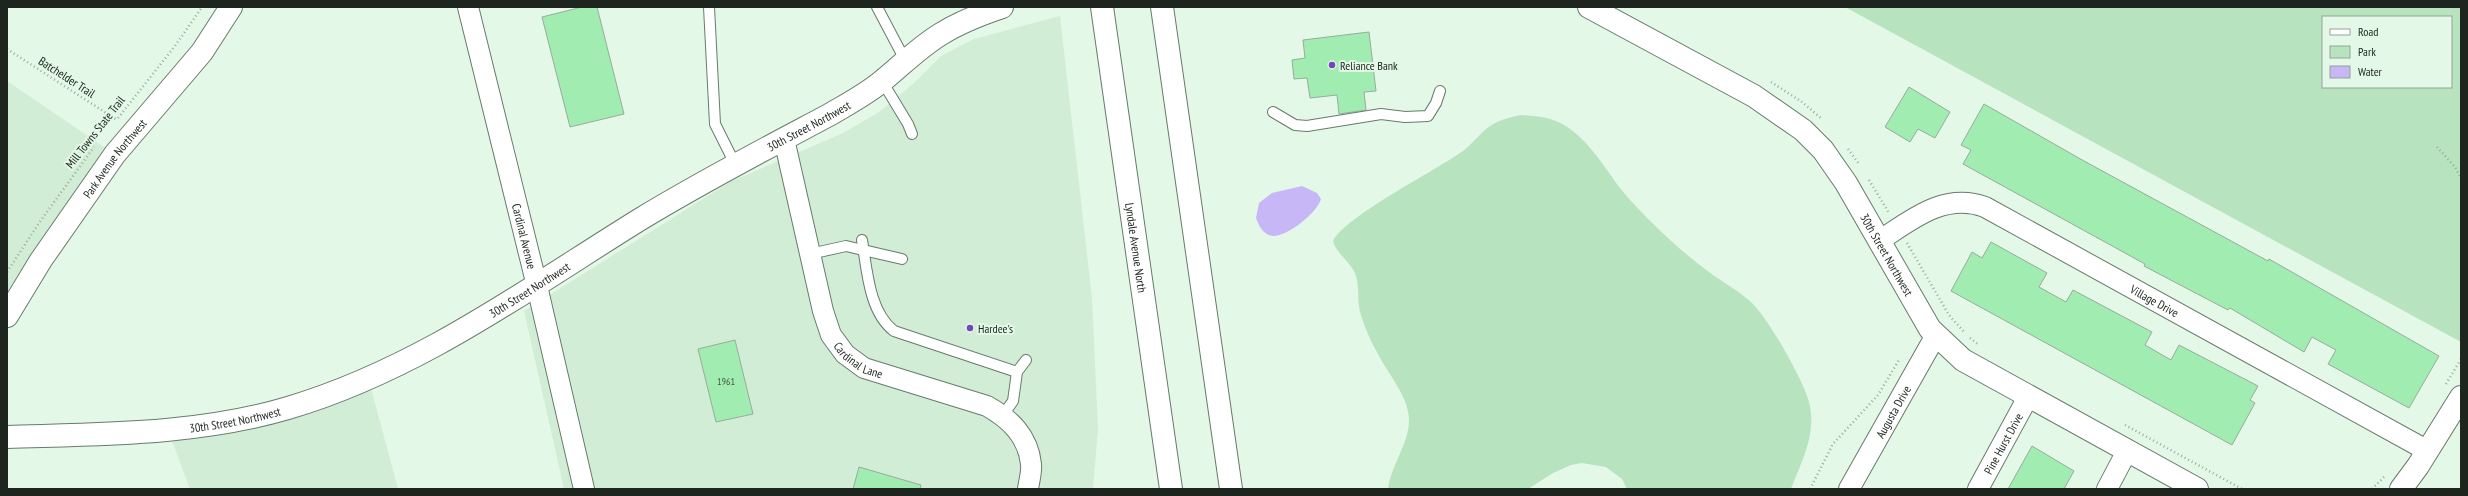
<svg xmlns="http://www.w3.org/2000/svg" width="2468" height="496" font-family="'PT Sans Narrow',sans-serif">
	<rect width="100%" height="100%" fill="#e3f8e7"/>
	<g fill="#d2edd6">
		<polygon points="1060,16 1092,298 1098,429 1093,489 564,489 524,311 730,182 843,133 879,112 914,83 941,56 974,39"/>
		<polygon points="7,81 107,149 42,239 7,297"/>
		<polygon points="371,388 398,489 190,489 171,438"/>
	</g>
	<g fill="#b7e3bf" fill-rule="evenodd">
		<path d="M1845,7H2461V342ZM2323,17H2451V87H2323Z"/>
		<path d="M1521,115C1541,116 1558,118 1574,132C1598,151 1612,182 1634,204C1655,227 1680,250 1705,269C1719,280 1736,289 1750,301C1767,316 1803,379 1809,402C1817,434 1802,460 1791,489H1627L1622,479L1606,467L1582,463L1571,465L1553,473L1528,489H1388C1391,465 1409,444 1409,420C1409,397 1388,374 1378,354C1371,342 1365,328 1361,315C1356,301 1361,285 1354,271C1348,260 1336,253 1333,241C1346,216 1433,172 1460,153C1473,145 1481,130 1495,123C1503,119 1512,117 1521,115Z"/>
	</g>
	<path fill="#c8b7f6" d="M1302,186L1317,193L1321,199C1317,213 1288,236 1273,236C1263,235 1259,226 1256,218L1259,203L1272,193Z"/>
	<g fill="#a1ecb1" stroke="#98ac9c">
		<polygon points="582,7 597,7 624,114 570,127 542,17"/>
		<polygon points="1369,32 1376,91 1364,92 1366,110 1339,114 1337,95 1310,98 1307,78 1294,79 1292,60 1305,58 1303,40"/>
		<polygon points="1909,87 1950,112 1935,138 1918,129 1910,142 1885,127"/>
		<polygon points="1984,104 2084,161 2268,261 2269,259 2439,356 2409,408 2328,364 2336,350 2312,337 2304,352 2230,308 2228,310 2144,266 2145,264 1963,164 1971,150 1961,145"/>
		<polygon points="1991,242 2047,273 2039,287 2066,302 2073,290 2152,332 2145,345 2171,360 2179,345 2258,386 2250,400 2255,403 2232,445 1951,291 1972,252 1982,258"/>
		<polygon points="735,340 753,414 716,422 698,349"/>
		<polygon points="2032,446 2074,471 2064,489 2008,489"/>
		<polygon points="859,467 921,485 920,489 853,489"/>
	</g>
	<g fill="none" stroke-linecap="round" stroke-linejoin="round">
		<g stroke="#687b6b" stroke-width="12">
			<g id="service">
				<polyline points="709,7 715,124 735,164"/>
				<polyline points="877,7 905,60"/>
				<polyline points="882,81 908,124 912,134"/>
				<polyline points="1273,112 1295,125 1307,126 1381,114 1405,117 1428,116 1436,103 1440,91"/>
				<path d="M862,240C867,270 869,312 894,331L1017,372"/>
				<polyline points="810,254 846,246 902,259"/>
				<polyline points="1003,415 1013,401 1017,372 1026,360"/>
			</g>
		</g>
		<g stroke="#687b6b" stroke-width="22">
			<g id="minor">
				<path id="s1" d="M468,7L537,286L584,489"/>
				<path id="s2" d="M784,139L823,311L831,335L845,354L864,368L987,406C1010,419 1028,436 1031,464C1032,472 1029,481 1028,489"/>
				<path id="s3" d="M1879,241C1911,220 1944,192 1985,207L2428,451"/>
				<path id="s4" d="M1849,489L1936,335"/>
				<path id="s5" d="M1978,489L2028,397"/>
				<polyline points="2107,489 2127,451"/>
			</g>
		</g>
		<g stroke="#687b6b" stroke-width="24">
			<g id="tertiary">
				<path id="s6" d="M1589,7L1754,96L1803,130L1823,150L1846,183L1930,329L1963,360L2197,489"/>
				<path id="s7" d="M7,316L41,260L115,154L202,52L231,7"/>
				<path id="s8" d="M7,437C101,434 197,435 288,408C417,370 526,290 639,220C701,182 765,149 829,115C846,105 865,95 881,82C901,66 918,48 941,34C960,22 981,14 1002,7"/>
				<polyline points="2401,489 2418,466 2461,397"/>
			</g>
		</g>
		<g stroke="#687b6b" stroke-width="24">
			<g id="trunk">
				<path id="s9" d="M1102,7L1171,489"/>
				<polyline points="1162,7 1231,489"/>
			</g>
		</g>
		<g stroke="#9bab9e" stroke-width="2.5" stroke-dasharray="1 3" stroke-linecap="butt">
			<polyline points="7,49 117,120"/>
			<polyline points="1771,82 1802,102 1822,119"/>
			<polyline points="118,118 175,46 202,7"/>
			<polyline points="2437,147 2455,167 2461,178"/>
			<polyline points="1848,149 1859,164"/>
			<polyline points="1869,180 1889,213"/>
			<polyline points="1907,243 1949,315 1965,333"/>
			<polyline points="7,272 39,223 94,147"/>
			<polyline points="1970,338 1979,345"/>
			<polyline points="2446,384 2461,359"/>
			<polyline points="2125,425 2242,489"/>
			<polyline points="1810,489 1833,444 1878,395 1899,360"/>
			<polyline points="2372,489 2385,476"/>
		</g>
		<use href="#service" stroke="#fff" stroke-width="10"/>
		<use href="#minor" stroke="#fff" stroke-width="20"/>
		<use href="#tertiary" stroke="#fff" stroke-width="22"/>
		<use href="#trunk" stroke="#fff" stroke-width="22"/>
	</g>
	<g fill="#7446be" stroke="#e3f8e7" stroke-width="1.5">
		<circle cx="1332" cy="65" r="4"/>
		<circle cx="970" cy="328" r="4"/>
	</g>
	<g text-anchor="middle" dominant-baseline="central" stroke-width="4" stroke-linejoin="round" paint-order="stroke">
		<g font-size="10" fill="#3e5743">
			<text x="726" y="381">1961</text>
		</g>
		<g font-size="12" fill="#1d251e" stroke="#e3f8e7" text-anchor="start">
			<text x="1340" y="65">Reliance Bank</text>
			<text x="978" y="328">Hardee's</text>
		</g>
		<g font-size="12" fill="#1d251e" stroke="#e3f8e7">
			<text transform="translate(67 77) rotate(33)">Batchelder Trail</text>
			<text stroke="none"><textPath href="#s8" startOffset="877">30th Street Northwest</textPath></text>
			<text transform="translate(95 132) rotate(-52)">Mill Towns State Trail</text>
			<text stroke="none"><textPath href="#s7" startOffset="191">Park Avenue Northwest</textPath></text>
			<text stroke="none"><textPath href="#s1" startOffset="236">Cardinal Avenue</textPath></text>
			<text stroke="none"><textPath href="#s9" startOffset="243">Lyndale Avenue North</textPath></text>
			<text stroke="none"><textPath href="#s6" startOffset="398">30th Street Northwest</textPath></text>
			<text stroke="none"><textPath href="#s8" startOffset="553">30th Street Northwest</textPath></text>
			<text stroke="none"><textPath href="#s3" startOffset="310">Village Drive</textPath></text>
			<text stroke="none"><textPath href="#s2" startOffset="240">Cardinal Lane</textPath></text>
			<text stroke="none"><textPath href="#s4" startOffset="89">Augusta Drive</textPath></text>
			<text stroke="none"><textPath href="#s8" startOffset="229">30th Street Northwest</textPath></text>
			<text stroke="none"><textPath href="#s5" startOffset="52">Pine Hurst Drive</textPath></text>
		</g>
	</g>
	<rect width="2468" height="496" fill="none" stroke="#1d251e" stroke-width="16"/>
	<rect x="2322" y="16" width="130" height="72" fill="#e3f8e7" stroke="#94a497"/>
	<rect x="2330" y="29" width="20" height="6" fill="#ffffff" stroke="#94a497"/>
	<text x="2358" y="36" font-size="12" fill="#1d251e">Road</text>
	<rect x="2330" y="46" width="20" height="12" fill="#b7e3bf" stroke="#94a497"/>
	<text x="2358" y="56" font-size="12" fill="#1d251e">Park</text>
	<rect x="2330" y="66" width="20" height="12" fill="#c8b7f6" stroke="#94a497"/>
	<text x="2358" y="76" font-size="12" fill="#1d251e">Water</text>
</svg>
